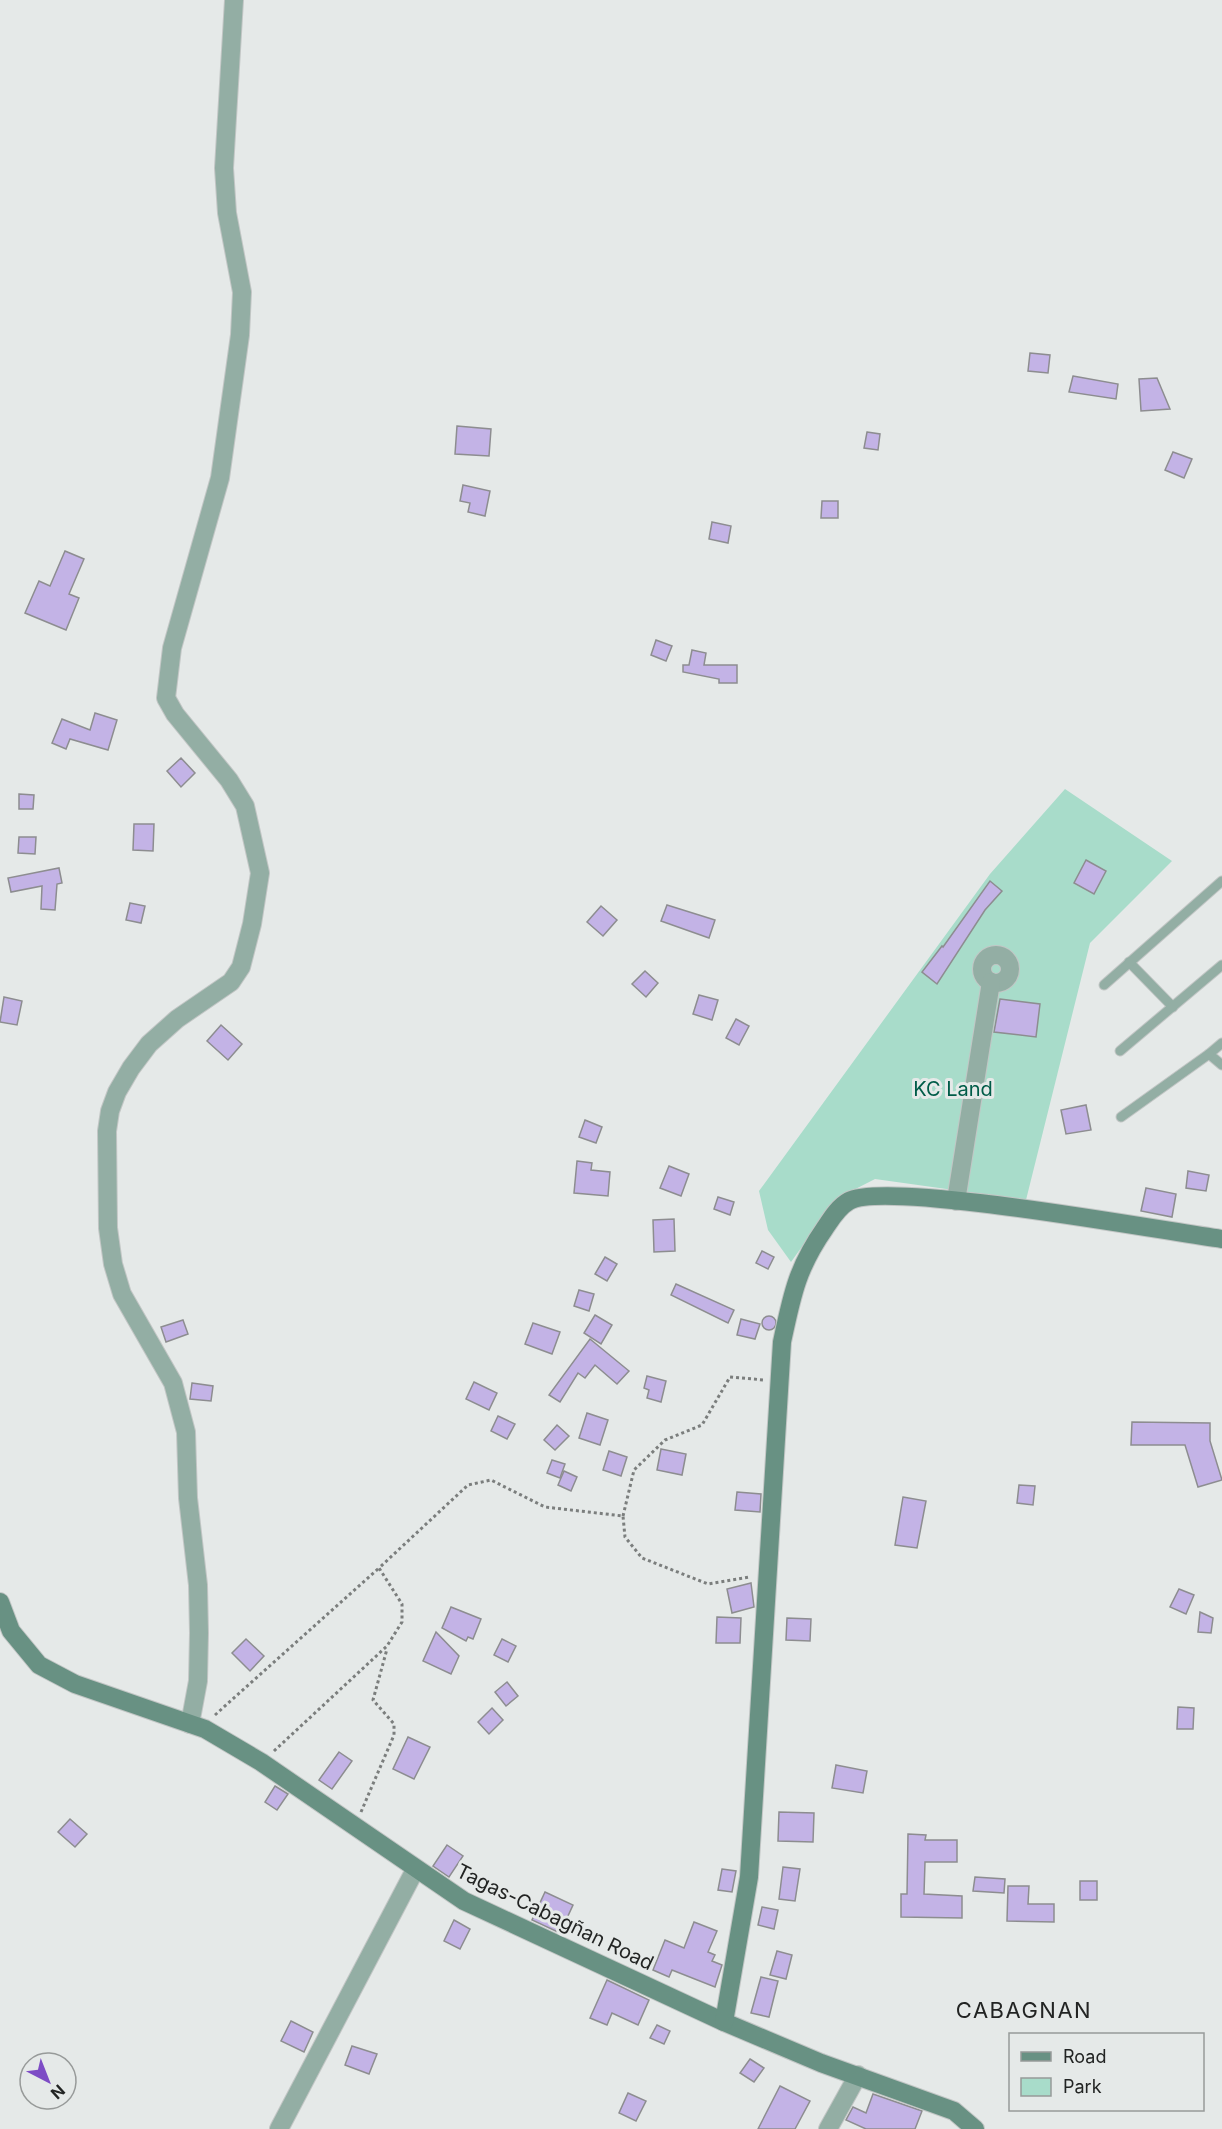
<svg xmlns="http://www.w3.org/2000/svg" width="1222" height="2129" font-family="Inter,sans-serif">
	<rect width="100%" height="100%" fill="#e5e9e8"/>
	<polygon fill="#a8dcca" points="1065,789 1172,861 1090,943 1026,1200 875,1179 836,1199 791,1262 768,1230 759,1191 990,874"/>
	<g fill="#c3b3e6" stroke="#8d8d90" stroke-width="1.5">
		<polygon points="1030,353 1050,355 1048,373 1028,371"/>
		<polygon points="1073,376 1118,384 1116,399 1069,392"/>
		<polygon points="1157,378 1170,409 1141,411 1139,379"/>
		<polygon points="457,426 491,429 489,456 455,454"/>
		<polygon points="867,432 880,434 878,450 864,448"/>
		<polygon points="1173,452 1192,459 1184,478 1165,470"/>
		<polygon points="463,485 490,491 485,516 468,512 470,503 460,501"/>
		<polygon points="822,501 838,501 838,518 821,518"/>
		<polygon points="712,522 731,526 728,543 709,539"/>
		<polygon points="65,551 84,559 69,594 79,598 66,630 25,613 39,581 50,586"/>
		<polygon points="656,640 672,646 666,661 651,655"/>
		<polygon points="692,650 706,653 704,665 737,665 737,683 719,683 719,679 683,672 683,665 689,665"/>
		<polygon points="95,713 117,720 108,750 70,739 66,749 52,743 62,719 90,730"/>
		<polygon points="181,758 195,773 181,787 167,771"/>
		<polygon points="19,794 34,795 33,809 19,809"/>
		<polygon points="134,824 154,824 153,851 133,850"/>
		<polygon points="19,837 36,837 35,854 18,853"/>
		<polygon points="1086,860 1106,871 1094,894 1074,883"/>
		<polygon points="59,868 62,883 57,884 55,910 41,909 42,886 11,892 8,878"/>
		<polygon points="990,881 1002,891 985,910 937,984 922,972 942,946 943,947"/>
		<polygon points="130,903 145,906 141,923 126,920"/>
		<polygon points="667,905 715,920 709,938 661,921"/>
		<polygon points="601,906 617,920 603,936 587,922"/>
		<polygon points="645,971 658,983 646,997 632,984"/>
		<polygon points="699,995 718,1000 712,1020 693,1014"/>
		<polygon points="4,997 22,1001 17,1025 0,1022"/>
		<polygon points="1000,999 1040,1004 1036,1037 994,1032"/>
		<polygon points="736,1019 749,1026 739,1045 726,1038"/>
		<polygon points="221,1025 242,1044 228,1060 207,1041"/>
		<polygon points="1086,1105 1091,1130 1066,1134 1061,1110"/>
		<polygon points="585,1120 602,1127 596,1143 579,1137"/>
		<polygon points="577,1161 592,1163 591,1170 610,1172 608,1196 574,1193"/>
		<polygon points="669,1166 689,1174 681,1196 660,1188"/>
		<polygon points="1188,1171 1209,1175 1206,1191 1186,1188"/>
		<polygon points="1146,1188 1176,1194 1172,1217 1141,1211"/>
		<polygon points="718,1197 734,1202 730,1215 714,1209"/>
		<polygon points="674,1219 675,1251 654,1252 653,1220"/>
		<polygon points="762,1251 774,1257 768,1269 756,1263"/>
		<polygon points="605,1257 617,1264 607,1281 595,1274"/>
		<polygon points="676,1284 734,1310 728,1323 671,1295"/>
		<polygon points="579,1290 594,1294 589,1311 574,1306"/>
		<polygon points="595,1315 612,1325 601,1344 584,1333"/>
		<circle cx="769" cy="1323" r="7"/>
		<polygon points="741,1319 760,1324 755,1339 737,1335"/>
		<polygon points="183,1320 188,1334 166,1342 161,1327"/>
		<polygon points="533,1323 560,1332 552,1354 525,1344"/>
		<polygon points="590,1339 629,1371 617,1384 595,1365 585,1378 578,1373 560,1402 549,1395"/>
		<polygon points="647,1376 666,1381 661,1402 647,1398 649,1390 644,1388"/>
		<polygon points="474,1382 497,1393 489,1410 466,1399"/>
		<polygon points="192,1383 213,1386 211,1401 190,1399"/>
		<polygon points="587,1413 608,1420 600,1445 579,1438"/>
		<polygon points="498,1416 515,1424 507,1439 491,1431"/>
		<polygon points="1132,1422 1210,1423 1210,1441 1222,1480 1198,1487 1185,1445 1131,1445"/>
		<polygon points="557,1425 569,1436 555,1450 544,1440"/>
		<polygon points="661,1449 686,1454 682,1475 657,1470"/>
		<polygon points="609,1451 627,1457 621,1476 603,1470"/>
		<polygon points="552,1460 565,1464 560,1478 547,1473"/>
		<polygon points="564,1471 577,1477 571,1491 558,1485"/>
		<polygon points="1019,1485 1035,1486 1033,1505 1017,1503"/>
		<polygon points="737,1492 761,1494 760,1512 735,1510"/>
		<polygon points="903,1497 926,1501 917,1548 895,1545"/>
		<polygon points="751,1583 754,1607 732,1613 727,1589"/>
		<polygon points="1179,1589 1194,1595 1186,1614 1170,1607"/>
		<polygon points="451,1607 481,1619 473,1639 468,1637 466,1641 442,1628"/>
		<polygon points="1200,1612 1213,1618 1211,1633 1198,1632"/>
		<polygon points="717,1617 741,1618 740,1643 716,1643"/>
		<polygon points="787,1618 811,1619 810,1641 786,1640"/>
		<polygon points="436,1632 459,1656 451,1674 423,1661"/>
		<polygon points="246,1639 264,1656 250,1671 232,1653"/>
		<polygon points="502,1639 516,1646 508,1662 494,1655"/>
		<polygon points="507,1682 518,1696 506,1706 495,1692"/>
		<polygon points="1178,1707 1194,1708 1193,1729 1177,1729"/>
		<polygon points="492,1708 503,1720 489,1734 478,1722"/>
		<polygon points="408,1737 430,1747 414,1779 393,1769"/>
		<polygon points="339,1752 352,1761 332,1789 319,1780"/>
		<polygon points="836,1765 867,1771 863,1793 832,1788"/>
		<polygon points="275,1786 288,1794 277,1810 265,1802"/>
		<polygon points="779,1812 814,1813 813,1842 778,1841"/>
		<polygon points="70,1819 87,1834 75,1847 58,1832"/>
		<polygon points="908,1834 926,1835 925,1840 957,1840 957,1862 925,1862 924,1894 962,1896 962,1918 901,1917 901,1894 907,1894"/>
		<polygon points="447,1845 463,1856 449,1877 433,1866"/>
		<polygon points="783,1867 800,1869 795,1901 779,1899"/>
		<polygon points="722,1869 736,1871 732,1892 718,1890"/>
		<polygon points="975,1877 1005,1879 1004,1893 973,1891"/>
		<rect x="1080" y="1881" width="17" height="19"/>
		<polygon points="1008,1886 1029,1886 1028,1904 1054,1904 1054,1922 1007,1921"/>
		<polygon points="545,1892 573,1905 560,1933 532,1920"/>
		<polygon points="762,1907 778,1910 774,1929 758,1925"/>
		<polygon points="454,1920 470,1929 460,1949 444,1941"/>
		<polygon points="694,1922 717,1931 708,1952 715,1955 712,1961 722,1965 715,1987 672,1970 669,1977 653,1970 665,1940 684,1948"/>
		<polygon points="777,1951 792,1955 786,1979 770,1975"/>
		<polygon points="761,1977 778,1981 769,2017 751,2013"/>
		<polygon points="607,1980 649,2000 638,2025 612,2013 607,2025 590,2018"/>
		<polygon points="291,2021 313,2032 304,2052 281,2041"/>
		<polygon points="657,2025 670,2031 664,2044 650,2038"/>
		<polygon points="352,2046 377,2054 369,2074 345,2065"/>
		<polygon points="750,2059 764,2068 754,2082 740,2073"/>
		<polygon points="780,2086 810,2101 795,2129 758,2129"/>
		<polygon points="628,2093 646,2101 636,2121 619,2113"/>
		<polygon points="873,2094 922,2111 915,2129 866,2129 846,2120 853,2107 866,2113"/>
	</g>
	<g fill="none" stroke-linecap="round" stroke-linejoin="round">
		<g stroke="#c2c6c5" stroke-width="11">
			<g id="lane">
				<polyline points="1129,962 1173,1007"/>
				<polyline points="1104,985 1222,881"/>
				<polyline points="1222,1043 1209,1054 1222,1065"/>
				<polyline points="1120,1051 1222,965"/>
				<polyline points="1121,1117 1209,1054"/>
			</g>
		</g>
		<g stroke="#c2c6c5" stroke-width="20">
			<g id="street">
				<circle cx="996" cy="969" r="14"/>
				<polyline points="956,1201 991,982"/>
				<polyline points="190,1724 198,1681 199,1633 198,1585 188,1498 186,1432 173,1383 122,1294 113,1264 108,1228 107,1131 110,1111 117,1092 131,1068 149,1044 177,1019 231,982 241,967 252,924 260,873 245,806 229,780 175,714 166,698 172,648 220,478 240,335 242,292 227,213 224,168 234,0"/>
				<polyline points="279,2129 415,1870"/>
				<polyline points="828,2129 858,2075"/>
			</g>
		</g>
		<g stroke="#c2c6c5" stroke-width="20">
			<g id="secondary">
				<polyline points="0,1602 11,1631 39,1665 75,1684 205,1729 261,1762 464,1901 724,2022 821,2063 954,2111 975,2129"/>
				<path d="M724,2022L749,1877L782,1342C792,1295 797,1268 825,1228C831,1219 838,1207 849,1201C887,1180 1163,1231 1222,1239"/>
			</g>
		</g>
		<g stroke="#7b7e7d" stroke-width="3" stroke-dasharray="3 3" stroke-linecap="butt">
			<polyline points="623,1516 634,1470 665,1440 702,1425 730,1377 764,1380"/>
			<polyline points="215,1715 379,1568"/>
			<polyline points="274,1751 387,1646 402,1622 402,1604 379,1568 468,1485 491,1480 545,1507 623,1516 625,1537 642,1558 708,1584 750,1577"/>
			<polyline points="361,1812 394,1735 394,1724 373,1700 387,1649"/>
		</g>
		<use href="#lane" stroke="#93aea4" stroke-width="9"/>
		<use href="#street" stroke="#93aea4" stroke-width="18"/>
		<use href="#secondary" stroke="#689183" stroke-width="18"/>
	</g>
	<g text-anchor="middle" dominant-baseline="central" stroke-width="6" stroke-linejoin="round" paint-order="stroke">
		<g font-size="20" fill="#015c48" stroke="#e5e9e8">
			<text x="953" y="1089">KC Land</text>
		</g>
		<g font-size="20" fill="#222423" stroke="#e5e9e8">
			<text transform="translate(555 1917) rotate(26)">Tagas-Cabagñan Road</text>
		</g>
		<g font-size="22" letter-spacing="1.5" fill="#222423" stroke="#e5e9e8">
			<text x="1024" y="2010">CABAGNAN</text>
		</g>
	</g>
	<rect x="1009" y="2033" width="195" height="78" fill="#e5e9e8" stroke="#979a99" stroke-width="1.5"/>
	<rect x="1021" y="2052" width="30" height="9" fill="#689183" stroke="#979a99" stroke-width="1.5"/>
	<text x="1063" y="2063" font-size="18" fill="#222423">Road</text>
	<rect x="1021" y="2078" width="30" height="18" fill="#a8dcca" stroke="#979a99" stroke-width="1.5"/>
	<text x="1063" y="2093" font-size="18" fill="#222423">Park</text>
	<g transform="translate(48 2081) rotate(138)"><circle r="28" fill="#e5e9e8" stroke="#979a99" stroke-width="1.5"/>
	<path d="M0-4.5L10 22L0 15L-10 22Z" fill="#7d4cc5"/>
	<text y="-9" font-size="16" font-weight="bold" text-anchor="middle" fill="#222423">N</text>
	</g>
</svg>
